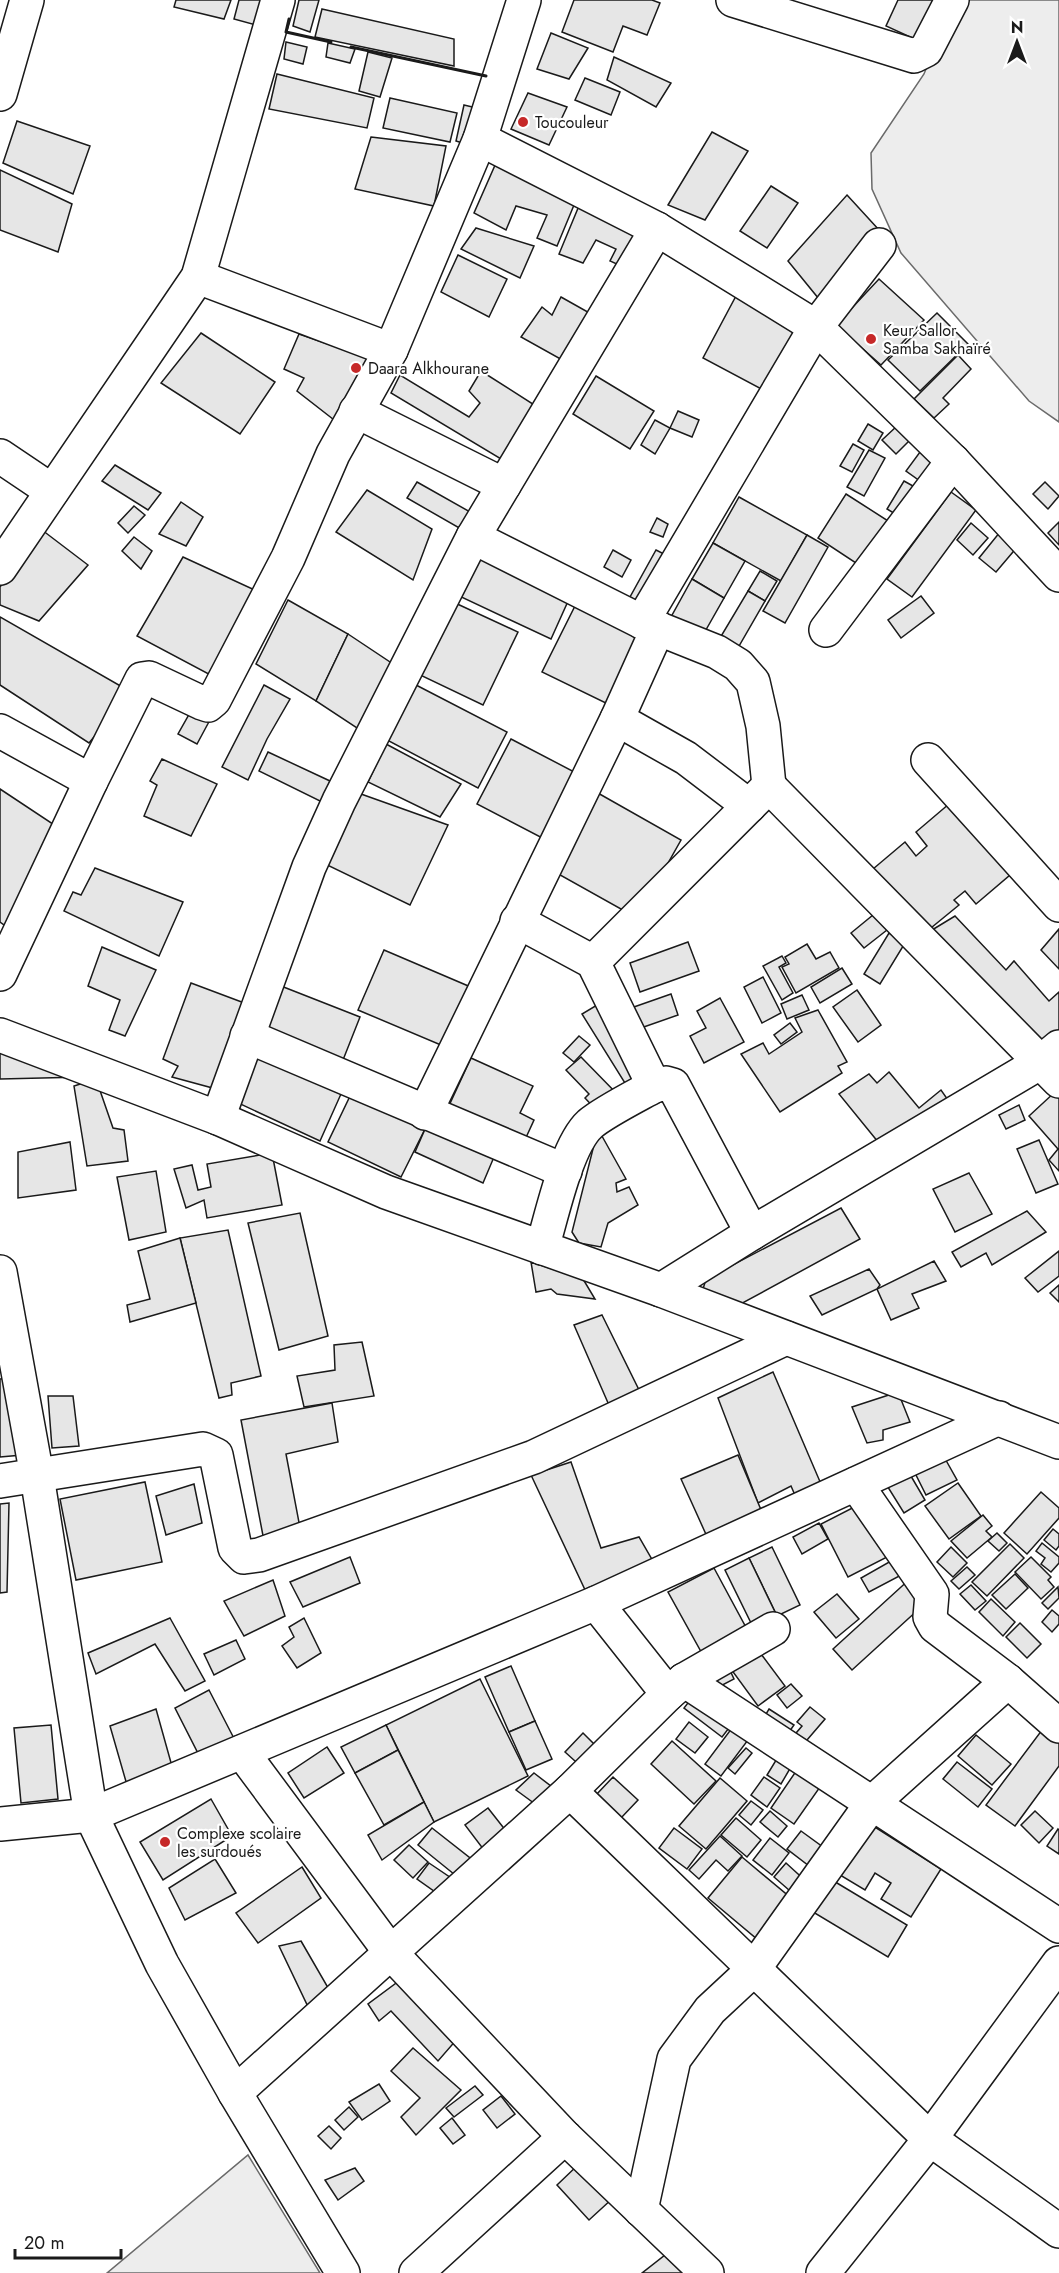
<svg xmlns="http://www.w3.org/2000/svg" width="1059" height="2273" font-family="Jost,sans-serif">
	<rect width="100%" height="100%" fill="#fff"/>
	<g fill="#ededed" stroke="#6a6a6a" stroke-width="1.5">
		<polygon points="954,0 1059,0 1059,422 1029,401 901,253 872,189 871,153 924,74"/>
		<polygon points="248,2155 320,2273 107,2273"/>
	</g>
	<g fill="#e6e6e6" stroke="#1a1a1a" stroke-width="1.5">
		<polygon points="176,0 231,0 224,19 174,7"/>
		<polygon points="239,0 267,0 260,26 234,19"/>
		<polygon points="299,0 319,0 310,32 293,26"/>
		<polygon points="574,0 652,0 660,3 647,35 623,26 613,52 562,32"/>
		<polygon points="898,0 940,0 921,42 886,26"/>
		<polygon points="322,9 454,39 454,66 315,37"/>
		<polygon points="551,33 588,48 569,79 537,69"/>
		<polygon points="286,42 307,47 303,64 284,59"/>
		<polygon points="328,43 355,49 350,63 326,57"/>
		<polygon points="368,52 392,58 380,97 359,91"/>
		<polygon points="614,57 671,83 656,107 607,80"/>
		<polygon points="277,74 374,98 367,128 269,109"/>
		<polygon points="585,78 620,92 611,115 575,100"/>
		<polygon points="528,93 567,107 549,145 511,129"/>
		<polygon points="390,98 457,113 450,142 383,128"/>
		<polygon points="464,105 485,110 472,146 456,141"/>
		<polygon points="17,121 90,146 73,194 3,163"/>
		<polygon points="712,132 748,151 705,220 668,205"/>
		<polygon points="371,137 446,146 434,206 355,189"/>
		<polygon points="496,163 579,193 557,246 537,238 547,215 516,206 506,230 474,213"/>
		<polygon points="0,170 72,204 58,252 0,230"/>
		<polygon points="771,186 798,203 767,248 740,231"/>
		<polygon points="847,195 880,231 819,299 788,261"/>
		<polygon points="581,201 651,230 630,270 610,261 616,249 596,240 583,263 559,254"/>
		<polygon points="476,228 534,246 520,278 461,249"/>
		<polygon points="458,255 507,279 489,317 441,292"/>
		<polygon points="879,279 924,320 881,365 836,325"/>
		<polygon points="736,296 802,331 769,393 703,358"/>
		<polygon points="561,297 602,320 573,366 521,337 542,307 552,315"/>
		<polygon points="937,313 968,344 920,391 888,360"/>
		<polygon points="201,333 275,382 240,434 161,383"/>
		<polygon points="299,334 377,361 338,423 297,391 304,378 284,369"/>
		<polygon points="958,355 971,369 943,398 949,404 934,418 914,399"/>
		<polygon points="481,371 536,406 506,462 391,393 400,375 469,417 480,403 469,391"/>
		<polygon points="596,376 654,411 630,449 573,414"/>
		<polygon points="678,411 699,420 692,437 670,428"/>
		<polygon points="655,420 670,428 655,454 641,445"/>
		<polygon points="868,424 883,433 873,450 858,441"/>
		<polygon points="897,426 910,440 896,454 882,440"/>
		<polygon points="853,444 864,450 852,472 840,466"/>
		<polygon points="869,450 885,458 864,496 847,487"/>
		<polygon points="920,452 941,468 927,486 906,471"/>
		<polygon points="115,465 161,493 148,510 102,481"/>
		<polygon points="904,481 922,491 905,520 887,509"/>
		<polygon points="417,482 479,517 468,533 407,498"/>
		<polygon points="1045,482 1059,496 1048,509 1033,494"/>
		<polygon points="367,490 432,529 413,580 336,532"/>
		<polygon points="951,492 976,510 912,597 887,579"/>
		<polygon points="846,494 896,526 868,571 818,538"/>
		<polygon points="739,497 807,535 781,581 713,543"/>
		<polygon points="181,502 203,517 186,546 159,534"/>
		<polygon points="134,506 145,515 128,533 118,523"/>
		<polygon points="657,518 668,524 663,537 650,532"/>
		<polygon points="1059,522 1059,545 1048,533"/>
		<polygon points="971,523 988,538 973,555 957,540"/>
		<polygon points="42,530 88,565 39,621 0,605 0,587"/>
		<polygon points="1000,532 1018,546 996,572 979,558"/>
		<polygon points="807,535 828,547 785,623 763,611"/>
		<polygon points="134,537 152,551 141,569 122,551"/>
		<polygon points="713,543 745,561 724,598 692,579"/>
		<polygon points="479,549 569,599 551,639 457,595"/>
		<polygon points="613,550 631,560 622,577 604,567"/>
		<polygon points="656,550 670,557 643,605 630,597"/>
		<polygon points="183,557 261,593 218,679 137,636"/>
		<polygon points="760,571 777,581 765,601 748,591"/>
		<polygon points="692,579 724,598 703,635 671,617"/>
		<polygon points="748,591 765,601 735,653 717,643"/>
		<polygon points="921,596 934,613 901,638 888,620"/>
		<polygon points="288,600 348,634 316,701 256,664"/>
		<polygon points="453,602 518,632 483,705 418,674"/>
		<polygon points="577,602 651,632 614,707 542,672"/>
		<polygon points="0,617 131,692 89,743 0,685"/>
		<polygon points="348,634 396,666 363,732 316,701"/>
		<polygon points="264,685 290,699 267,739 248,780 222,767"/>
		<polygon points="416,685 507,732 478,788 387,740"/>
		<polygon points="191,711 211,718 197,744 178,734"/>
		<polygon points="511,739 582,776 548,841 477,804"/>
		<polygon points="386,744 461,784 440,817 368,782"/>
		<polygon points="268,752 330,781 322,802 259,771"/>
		<polygon points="162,759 217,784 191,836 144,816 157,785 150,781"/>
		<polygon points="589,788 681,840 637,918 544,866"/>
		<polygon points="0,789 62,830 17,934 0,922"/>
		<polygon points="361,794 448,825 410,905 323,863"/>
		<polygon points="956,798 1017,869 976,904 965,891 954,900 959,905 926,932 873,869 905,842 916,856 927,846 916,832"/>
		<polygon points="95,868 183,902 159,956 64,911 73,892 81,895"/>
		<polygon points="873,915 887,930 864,948 851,933"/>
		<polygon points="955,916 1006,970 1014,961 1049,1001 1059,992 1059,1033 1041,1047 932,930"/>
		<polygon points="1059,929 1059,969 1041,950"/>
		<polygon points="889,933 905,943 880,984 864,974"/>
		<polygon points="688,942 699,971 640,992 630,963"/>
		<polygon points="807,944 816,959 830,952 839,968 796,993 782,967 789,964 785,957"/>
		<polygon points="102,947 156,970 125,1036 109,1030 120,1000 88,986"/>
		<polygon points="384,950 473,988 448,1048 358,1010"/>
		<polygon points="782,956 786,963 779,967 793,993 782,1000 763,966"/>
		<polygon points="842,968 852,984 820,1003 811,987"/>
		<polygon points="763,977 781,1013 762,1023 744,987"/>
		<polygon points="191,983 247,1004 220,1090 172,1077 178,1066 163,1059"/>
		<polygon points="281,986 360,1017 341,1065 262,1034"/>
		<polygon points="857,990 881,1025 858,1042 833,1007"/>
		<polygon points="671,994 678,1015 638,1029 631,1008"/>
		<polygon points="802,995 809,1010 787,1019 781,1004"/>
		<polygon points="720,998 744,1042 704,1063 690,1036 706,1028 697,1011"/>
		<polygon points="597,1005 647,1086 633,1096 582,1014"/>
		<polygon points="818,1010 847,1062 838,1066 842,1073 780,1112 741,1054 763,1043 769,1054 802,1032 795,1018"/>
		<polygon points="790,1023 797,1032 781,1044 774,1035"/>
		<polygon points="579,1036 590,1045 574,1062 563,1053"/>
		<polygon points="0,1044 84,1077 0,1079"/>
		<polygon points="257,1056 341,1094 320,1141 236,1102"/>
		<polygon points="581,1057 620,1097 601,1115 585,1098 589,1094 566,1070"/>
		<polygon points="471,1058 533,1086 520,1113 534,1120 523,1144 447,1110"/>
		<polygon points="889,1072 919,1108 941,1090 955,1110 883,1148 839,1094 869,1074 877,1083"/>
		<polygon points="96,1079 113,1128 124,1130 128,1161 87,1166 74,1086"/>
		<polygon points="1056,1091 1059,1095 1059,1171 1049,1160 1058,1149 1029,1116"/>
		<polygon points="352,1092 426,1127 401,1177 328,1142"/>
		<polygon points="1019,1105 1025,1120 1006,1129 999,1115"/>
		<polygon points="426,1127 494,1157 483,1183 415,1152"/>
		<polygon points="598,1129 626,1179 616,1183 617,1192 629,1187 638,1205 608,1223 601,1247 579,1243 572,1232"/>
		<polygon points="1039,1140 1058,1184 1036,1193 1017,1149"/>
		<polygon points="70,1142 76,1190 18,1198 18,1152"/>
		<polygon points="272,1153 282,1205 207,1218 204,1200 186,1208 174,1169 192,1165 198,1190 211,1187 207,1164"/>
		<polygon points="156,1171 166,1232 129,1240 117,1177"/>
		<polygon points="969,1173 992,1214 955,1232 933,1189"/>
		<polygon points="841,1208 860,1239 737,1306 703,1289 706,1279"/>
		<polygon points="1027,1211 1046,1232 992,1265 986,1253 961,1267 952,1252"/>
		<polygon points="300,1213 328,1336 279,1350 248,1223"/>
		<polygon points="228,1230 261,1376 231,1383 232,1395 219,1398 180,1238"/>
		<polygon points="180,1238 196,1303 130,1322 127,1305 150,1299 138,1251"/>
		<polygon points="1059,1251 1059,1276 1038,1292 1025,1278"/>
		<polygon points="934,1261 946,1281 912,1294 919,1308 891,1320 877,1289"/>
		<polygon points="531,1262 583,1279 595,1299 557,1294 551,1289 536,1292"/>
		<polygon points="869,1269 880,1285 877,1289 822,1315 810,1296"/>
		<polygon points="1059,1285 1059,1302 1050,1293"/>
		<polygon points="602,1315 642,1396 612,1412 574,1325"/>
		<polygon points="362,1342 374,1396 304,1407 297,1376 335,1370 334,1345"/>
		<polygon points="773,1372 824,1491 798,1502 791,1486 758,1503 718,1398"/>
		<polygon points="8,1378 22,1455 0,1457 0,1379"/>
		<polygon points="898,1392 910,1422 883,1430 883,1440 867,1443 852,1407"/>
		<polygon points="48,1396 73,1396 79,1446 52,1448"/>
		<polygon points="332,1403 338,1442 286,1454 301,1533 264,1541 241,1420"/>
		<polygon points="738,1455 764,1517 709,1541 681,1479"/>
		<polygon points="943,1455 957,1480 926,1495 913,1469"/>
		<polygon points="571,1462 601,1548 639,1537 654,1563 587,1594 531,1475"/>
		<polygon points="908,1471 925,1500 904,1513 886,1484"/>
		<polygon points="145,1482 162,1562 76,1580 60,1499"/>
		<polygon points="958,1483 981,1516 949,1539 925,1506"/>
		<polygon points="194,1484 202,1523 166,1535 156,1496"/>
		<polygon points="1041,1492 1059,1508 1059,1518 1027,1554 1004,1533"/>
		<polygon points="866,1501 893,1554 848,1577 821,1524"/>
		<polygon points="9,1503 7,1592 0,1593 0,1504"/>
		<polygon points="983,1515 992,1526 986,1531 992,1537 967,1558 951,1541"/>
		<polygon points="819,1523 828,1539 802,1554 793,1537"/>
		<polygon points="1053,1529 1059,1534 1059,1546 1056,1550 1044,1540"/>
		<polygon points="997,1533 1007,1543 999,1551 988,1541"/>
		<polygon points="1042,1543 1059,1557 1059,1563 1051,1572 1041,1564 1045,1558 1036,1551"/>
		<polygon points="1010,1544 1024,1558 987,1596 972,1582"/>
		<polygon points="772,1547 800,1605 777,1616 749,1558"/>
		<polygon points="951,1547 967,1563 953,1577 937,1562"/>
		<polygon points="350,1557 360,1583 303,1607 290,1582"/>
		<polygon points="898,1557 907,1572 869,1592 861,1578"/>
		<polygon points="1031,1557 1051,1577 1048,1580 1054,1587 1041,1599 1015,1572"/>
		<polygon points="749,1558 777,1616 753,1627 725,1570"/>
		<polygon points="967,1567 975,1575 959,1589 951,1581"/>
		<polygon points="714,1568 749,1633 704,1657 668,1592"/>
		<polygon points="1015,1574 1028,1588 1006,1609 992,1595"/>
		<polygon points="912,1577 931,1598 852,1670 833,1649"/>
		<polygon points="273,1580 285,1616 244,1636 224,1601"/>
		<polygon points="971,1585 986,1601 975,1610 960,1594"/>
		<polygon points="1058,1587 1059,1598 1048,1609 1042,1603"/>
		<polygon points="837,1594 859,1619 836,1638 814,1612"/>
		<polygon points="991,1599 1015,1622 1003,1636 979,1612"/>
		<polygon points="1052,1610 1059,1616 1059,1624 1052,1632 1042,1622"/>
		<polygon points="170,1618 205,1681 185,1691 155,1644 96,1674 88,1653"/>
		<polygon points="304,1618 321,1653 297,1668 282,1646 294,1637 289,1627"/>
		<polygon points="1020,1623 1041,1644 1027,1658 1006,1637"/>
		<polygon points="236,1640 245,1659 214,1675 204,1654"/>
		<polygon points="755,1646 785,1686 758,1706 728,1665"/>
		<polygon points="727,1664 734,1679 711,1691 703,1676"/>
		<polygon points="511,1666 535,1721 509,1732 485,1677"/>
		<polygon points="480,1679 528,1776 434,1822 386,1725"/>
		<polygon points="791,1684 802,1696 787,1708 777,1695"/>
		<polygon points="209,1690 240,1750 204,1765 175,1708"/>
		<polygon points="698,1690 736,1719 722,1737 684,1708"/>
		<polygon points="810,1707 825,1719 801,1747 791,1739 802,1726 797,1722"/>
		<polygon points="156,1709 175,1777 129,1792 110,1726"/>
		<polygon points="769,1709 794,1725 787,1735 763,1719"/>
		<polygon points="738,1720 754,1732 721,1776 705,1764"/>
		<polygon points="535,1721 552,1759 526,1770 509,1732"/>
		<polygon points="689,1722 708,1737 695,1753 676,1739"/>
		<polygon points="1048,1722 1059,1731 1059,1766 1015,1826 986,1805"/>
		<polygon points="51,1725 58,1799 21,1803 14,1728"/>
		<polygon points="386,1725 398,1750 355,1773 341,1747"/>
		<polygon points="583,1733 602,1752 585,1770 565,1752"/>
		<polygon points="976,1735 1011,1764 992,1785 958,1756"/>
		<polygon points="672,1741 716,1781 694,1804 651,1764"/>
		<polygon points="327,1747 344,1773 304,1798 288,1773"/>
		<polygon points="746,1748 752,1753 735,1774 728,1768"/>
		<polygon points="398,1750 424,1802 384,1825 355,1773"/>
		<polygon points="781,1752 795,1760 781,1784 767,1775"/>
		<polygon points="803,1761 827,1777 794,1824 771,1808"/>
		<polygon points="957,1762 992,1789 978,1807 943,1779"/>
		<polygon points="534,1773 556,1790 542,1809 516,1790"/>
		<polygon points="613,1777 638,1800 621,1818 596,1795"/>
		<polygon points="764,1777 780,1788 767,1807 751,1795"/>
		<polygon points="720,1778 747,1801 706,1849 679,1826"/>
		<polygon points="211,1799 232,1836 163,1880 140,1842"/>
		<polygon points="751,1801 763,1810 751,1825 739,1815"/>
		<polygon points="424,1802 434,1822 382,1860 368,1835"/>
		<polygon points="488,1808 510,1836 487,1854 465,1825"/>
		<polygon points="770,1811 787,1826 778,1837 760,1822"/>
		<polygon points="1035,1811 1053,1828 1039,1843 1021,1825"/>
		<polygon points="736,1818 761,1840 747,1857 721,1835"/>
		<polygon points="867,1822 941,1869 911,1917 881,1899 891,1883 875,1873 865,1890 835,1872"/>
		<polygon points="432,1828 479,1865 465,1883 418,1845"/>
		<polygon points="674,1828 702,1849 687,1869 659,1848"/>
		<polygon points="1058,1829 1059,1830 1059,1854 1047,1846"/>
		<polygon points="801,1831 827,1850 813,1869 787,1849"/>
		<polygon points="720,1836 742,1856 728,1871 716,1860 699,1879 689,1870"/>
		<polygon points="770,1838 789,1853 772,1875 753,1860"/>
		<polygon points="409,1845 428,1862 413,1878 394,1860"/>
		<polygon points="742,1857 791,1898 764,1945 708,1898"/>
		<polygon points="215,1859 236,1893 185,1920 169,1888"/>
		<polygon points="429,1863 460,1884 448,1901 417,1879"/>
		<polygon points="786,1863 809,1884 797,1897 774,1877"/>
		<polygon points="302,1867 321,1898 258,1943 236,1913"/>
		<polygon points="832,1880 907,1925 888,1957 813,1912"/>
		<polygon points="301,1941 334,1998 312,2015 279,1946"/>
		<polygon points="407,1975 458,2038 438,2061 391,2011 379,2021 368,2004"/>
		<polygon points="413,2048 461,2090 416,2135 401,2117 420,2098 391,2071"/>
		<polygon points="379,2084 390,2101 362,2120 349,2102"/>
		<polygon points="475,2086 483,2095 454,2117 446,2108"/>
		<polygon points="501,2096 515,2114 497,2128 483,2110"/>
		<polygon points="349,2107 358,2117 344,2130 335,2120"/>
		<polygon points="452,2118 465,2135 453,2144 440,2128"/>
		<polygon points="329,2126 341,2138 331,2149 318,2136"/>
		<polygon points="580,2163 613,2198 589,2220 557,2185"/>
		<polygon points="355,2168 364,2181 338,2200 325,2180"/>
		<polygon points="674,2248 702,2273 642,2273"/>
	</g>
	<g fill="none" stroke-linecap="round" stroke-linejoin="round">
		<g stroke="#1a1a1a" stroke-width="36">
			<g id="minor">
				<polyline points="733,0 914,56 926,50 952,0"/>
				<polyline points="0,94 27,0"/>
				<polyline points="480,139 657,229 816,327 953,461 1059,575"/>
				<polyline points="198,277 391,350"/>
				<polyline points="356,411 504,485"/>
				<polyline points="0,456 52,491"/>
				<polyline points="473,537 642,622 717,652 738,665 753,682 763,726 769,786"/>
				<polyline points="0,568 198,277 278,0"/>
				<polyline points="642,622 816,327 879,245"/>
				<polyline points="826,630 953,461"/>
				<polyline points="617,719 686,758 749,806"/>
				<polyline points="0,731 91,781"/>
				<polyline points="928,760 1059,905"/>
				<polyline points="517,921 593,962 654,1086 666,1083 673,1085 752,1233"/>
				<polyline points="593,962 769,786 1059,1081"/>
				<polyline points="0,974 91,781 142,679 149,678 202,703 208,705 214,700 288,558 333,454 391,350 480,139 524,0"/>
				<polyline points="0,1035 218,1118 309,867 339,801 473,537 657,229"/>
				<polyline points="247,1036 565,1171"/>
				<polyline points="425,1113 617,719 658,628"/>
				<polyline points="218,1118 386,1192 661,1290 1059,1442"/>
				<path d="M542,1248C552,1216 566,1146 590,1124C604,1112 636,1096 654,1086"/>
				<polyline points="0,1272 37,1476 91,1815 162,1964 235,2093 343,2273"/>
				<polyline points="661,1290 752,1233 1041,1062 1059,1047"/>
				<polyline points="0,1481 203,1449 216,1455 235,1548 244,1557 259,1555 534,1457 786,1338"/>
				<polyline points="856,1484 932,1594 930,1617 935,1626 1008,1681 1059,1726"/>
				<polyline points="596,1603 668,1694"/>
				<polyline points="684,1680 1059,1926"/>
				<polyline points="242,1752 391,1953 565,2137 707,2273"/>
				<polyline points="570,1791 930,2139 1059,2231"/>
				<polyline points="0,1824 91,1815 596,1603 999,1418"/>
				<polyline points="235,2093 570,1791 668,1694 684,1680 773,1629"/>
				<polyline points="641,2210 674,2059 710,2010 753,1970 872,1803 1008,1681"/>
				<polyline points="416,2273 565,2137"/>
				<polyline points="823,2273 930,2139 1059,1963"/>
			</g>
		</g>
		<use href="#minor" stroke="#fff" stroke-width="33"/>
		<g stroke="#1a1a1a" stroke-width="3">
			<polyline points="289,19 286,32 331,42"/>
			<polyline points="351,47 486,76"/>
		</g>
	</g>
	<g fill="#c62828" stroke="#fff" stroke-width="2">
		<circle cx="523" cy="122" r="6"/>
		<circle cx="871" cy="339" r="6"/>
		<circle cx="356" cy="368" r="6"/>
		<circle cx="165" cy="1842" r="6"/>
	</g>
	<g text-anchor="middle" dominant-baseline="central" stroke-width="4.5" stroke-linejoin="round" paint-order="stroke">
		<g font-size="16" fill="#1a1a1a" stroke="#fff" text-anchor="start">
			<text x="535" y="122">Toucouleur</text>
			<text x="883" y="330">Keur Sallor<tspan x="883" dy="18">Samba Sakhaïré</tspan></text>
			<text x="368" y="368">Daara Alkhourane</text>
			<text x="177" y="1833">Complexe scolaire<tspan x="177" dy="18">les surdoués</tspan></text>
		</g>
	</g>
	<g transform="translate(1017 42)" stroke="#ffffff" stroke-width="4.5" paint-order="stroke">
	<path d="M0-4.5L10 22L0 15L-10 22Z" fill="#1a1a1a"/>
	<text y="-9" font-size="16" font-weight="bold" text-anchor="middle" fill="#1a1a1a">N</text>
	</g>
	<path d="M15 2249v9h106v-9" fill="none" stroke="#1a1a1a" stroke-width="3"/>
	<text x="24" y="2249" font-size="18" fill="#1a1a1a" stroke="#ffffff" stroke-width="4.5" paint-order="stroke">20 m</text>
</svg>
